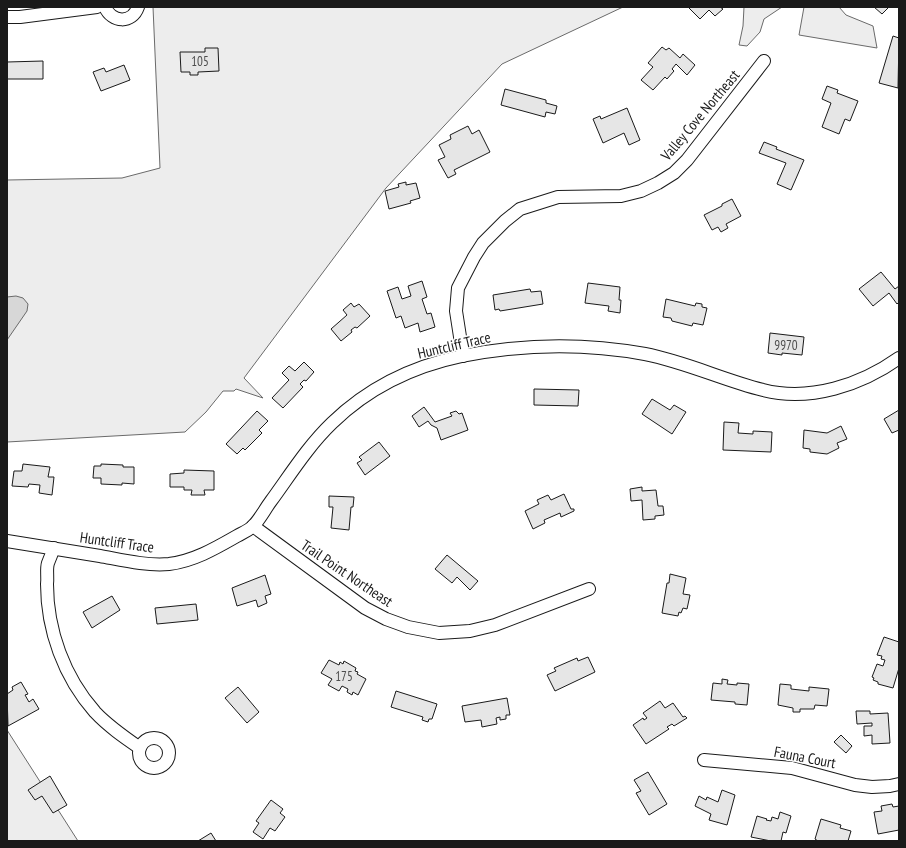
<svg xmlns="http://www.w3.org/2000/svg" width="906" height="848" font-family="'PT Sans Narrow',sans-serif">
	<rect width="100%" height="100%" fill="#fff"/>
	<g fill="#ededed" stroke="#6a6a6a">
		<polygon points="153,7 623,7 502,64 386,188 244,378 263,398 236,389 234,391 223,391 206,412 185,432 7,442 7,180 122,178 160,168"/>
		<polygon points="744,7 782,7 764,19 760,32 747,46 739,45 743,26"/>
		<polygon points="804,7 839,7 846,15 873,26 877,48 799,35"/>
		<polygon points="7,730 78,841 7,841"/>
	</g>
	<polygon fill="#d7d7d7" stroke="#6a6a6a" points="16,296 23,298 28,304 27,311 7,340 7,297"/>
	<g fill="#e6e6e6" stroke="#1a1a1a">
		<polygon points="688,7 720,7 723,9 715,16 709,10 700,19"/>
		<polygon points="874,7 889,7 882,14"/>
		<polygon points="893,36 899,38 898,88 879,83"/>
		<polygon points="662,47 666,50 669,48 680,58 683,54 695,65 687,75 676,64 672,69 674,71 667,79 665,77 653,90 641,80 653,67 648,63"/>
		<polygon points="205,48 218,48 219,71 198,72 198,75 190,75 190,72 181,72 180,52 205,52"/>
		<polygon points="43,61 43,79 7,79 7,62"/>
		<polygon points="124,65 130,80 101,91 93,72 104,68 106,72"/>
		<polygon points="827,86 838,90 837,93 858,101 850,121 845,119 839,134 822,127 831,103 822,99"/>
		<polygon points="505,89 546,100 546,103 557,106 555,114 546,112 545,117 501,105"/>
		<polygon points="627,108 640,140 629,145 624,133 603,143 593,119 600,116 601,119"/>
		<polygon points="468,126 472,134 479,130 490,152 454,170 456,174 448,178 438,160 445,157 439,145 451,139 450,135"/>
		<polygon points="764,142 777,147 776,149 804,160 791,190 777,184 786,163 759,153"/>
		<polygon points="406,182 406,185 416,183 420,198 410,201 411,203 389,209 385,191 399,187 398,184"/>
		<polygon points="732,199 741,216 726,224 728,228 721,232 718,227 712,230 704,215 722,206 722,204"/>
		<polygon points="881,272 895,289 899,286 899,302 897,304 889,293 873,306 859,289"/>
		<polygon points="422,281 427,297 422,299 427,314 431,313 435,327 420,332 418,323 405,328 401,316 396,318 387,291 398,287 402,299 411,296 408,286"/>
		<polygon points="588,283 620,287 619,300 621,300 620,313 608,311 609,306 585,303"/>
		<polygon points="530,289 531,292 541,291 543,304 500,311 499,309 495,310 493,295"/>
		<polygon points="666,299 695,306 696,303 702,304 702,307 707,308 703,325 693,323 692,326 672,321 671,318 663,317"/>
		<polygon points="351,303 354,307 359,304 370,316 357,328 355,327 351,330 352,332 341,341 331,329 347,315 343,310"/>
		<polygon points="770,333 804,337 802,355 782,353 782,355 768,353"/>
		<polygon points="304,362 314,372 306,381 304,380 300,384 303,387 283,408 272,398 289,380 282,373 289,366 295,371"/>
		<polygon points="534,389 579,390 578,406 534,405"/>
		<polygon points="652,399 670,410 674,405 686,412 672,434 642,414"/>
		<polygon points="424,407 435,422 452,416 450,413 456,411 459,414 462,413 468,430 441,440 437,428 431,425 428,421 419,427 412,416"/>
		<polygon points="899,410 899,430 892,433 884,419"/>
		<polygon points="257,411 268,421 259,430 262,433 245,450 243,448 237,454 226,444"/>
		<polygon points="724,422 739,423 738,433 753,434 753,431 772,432 771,452 723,450"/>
		<polygon points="841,426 847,439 837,443 839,448 827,454 810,452 810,449 803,448 804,430 827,433"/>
		<polygon points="379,442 390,456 365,475 357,463 362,460 359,457"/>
		<polygon points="23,464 50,467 48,477 54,477 52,495 39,493 40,485 29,484 28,487 12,486 14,471 22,471"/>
		<polygon points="101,464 123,465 123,467 134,467 134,484 122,483 122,485 101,484 101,478 93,478 94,466 101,466"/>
		<polygon points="184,470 214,471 214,490 204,490 205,495 191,495 192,490 184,490 184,487 170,487 170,474 184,473"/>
		<polygon points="642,487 642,491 656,490 658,506 663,506 664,515 655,516 655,519 643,520 642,500 631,501 630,489"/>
		<polygon points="564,494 571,509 574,509 574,511 561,517 560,513 544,520 545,523 533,529 525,511 539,504 537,500 548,495 551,500"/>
		<polygon points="329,496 354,497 353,507 351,507 349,530 331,528 333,507 329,507"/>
		<polygon points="447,555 478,581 470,590 457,577 452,583 435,569"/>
		<polygon points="670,574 686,578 683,594 690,595 687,609 683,608 681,613 679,612 678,616 662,613 667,583 669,583"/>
		<polygon points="265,575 271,594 265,596 267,603 258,607 256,600 237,606 232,588"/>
		<polygon points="112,596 120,610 92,628 83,612"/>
		<polygon points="196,604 198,620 157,624 155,608"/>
		<polygon points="884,637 899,642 899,668 893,688 878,684 878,682 873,680 874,678 872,677 877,664 883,666 885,660 881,659 882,656 877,655"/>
		<polygon points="588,657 595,672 555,691 547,675 556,671 554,668 577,658 578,661"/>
		<polygon points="329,660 339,665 340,662 343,664 344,661 356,668 355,671 358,672 357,674 366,679 358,695 353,692 352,695 347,692 348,689 342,686 339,691 328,685 332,679 321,673"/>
		<polygon points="722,679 728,680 727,684 737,685 737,683 749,684 747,705 735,704 735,702 711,700 713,683 722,684"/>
		<polygon points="21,682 28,694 25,695 29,702 33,699 39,709 8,726 7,694 13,690 12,687"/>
		<polygon points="780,684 791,685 791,689 809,691 809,687 829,689 827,706 815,705 814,709 800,709 800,712 793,712 793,708 778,705"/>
		<polygon points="238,687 259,712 247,723 225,698"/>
		<polygon points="396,691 437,704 432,719 429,719 428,722 422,720 423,717 391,707"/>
		<polygon points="507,698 510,715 506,715 506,719 500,720 500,717 496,718 497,724 482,727 481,720 465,722 462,706"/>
		<polygon points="660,701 665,708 673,703 683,717 685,716 687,718 674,726 672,724 667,727 669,729 646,744 633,725 643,718 644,720 647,718 643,713"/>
		<polygon points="856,711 870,711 870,714 888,713 890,743 872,744 872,735 864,736 864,726 872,726 872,723 857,724"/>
		<polygon points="841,735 852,746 846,753 834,742"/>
		<polygon points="648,772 667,804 649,815 636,793 641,791 634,780"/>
		<polygon points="50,776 67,805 53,813 42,796 35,800 28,790"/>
		<polygon points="722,790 735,795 727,825 709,820 711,814 695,806 699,796 706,800 707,797 718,802"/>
		<polygon points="271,800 283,809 280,813 285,817 275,831 270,828 263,839 253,832 259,823 256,821"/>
		<polygon points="892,804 893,807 899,806 899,830 878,834 874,812 882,811 881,806"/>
		<polygon points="780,812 791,816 786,833 783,832 781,841 771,841 751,837 757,816 767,819 766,820 771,821 772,817 778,819"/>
		<polygon points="821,819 841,825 840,828 851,831 848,841 818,841 815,839"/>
		<polygon points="211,833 216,841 198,841"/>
	</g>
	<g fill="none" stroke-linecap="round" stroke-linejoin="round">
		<g stroke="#1a1a1a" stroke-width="14">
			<g id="minor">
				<path d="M105,7C112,23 132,24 138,7"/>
				<polyline points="7,17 20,17 97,7"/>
				<polyline points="463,356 456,311 458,288 474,257 483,243 505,221 520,209 558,197 621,196 641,191 658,183 674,173 687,160 764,61"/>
				<polyline points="253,526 365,608 386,619 408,627 439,633 470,631 495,625 589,589"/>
				<path d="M7,541C38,546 69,551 100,556C122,560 146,566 169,564C194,561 216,548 237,536C242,533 250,530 254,525C260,519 265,509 271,501C290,475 308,446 332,423C368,388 414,366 462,356C522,344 585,343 645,354C686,362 723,380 763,390C810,402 861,385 899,358"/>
				<path d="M54,548C52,553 50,558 48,563C46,569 48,577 47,584C47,630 64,677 95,712C108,726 124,737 140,748"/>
				<circle cx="154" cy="753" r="15"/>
				<polyline points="704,760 792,768 855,785 872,787 890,786 899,784"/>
			</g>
		</g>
		<use href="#minor" stroke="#fff" stroke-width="12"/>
	</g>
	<g text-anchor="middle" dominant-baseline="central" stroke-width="3" stroke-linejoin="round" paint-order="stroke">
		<g font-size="13" fill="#4d4d4d">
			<text x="200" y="61">105</text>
			<text x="786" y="345">9970</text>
			<text x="344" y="676">175</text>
		</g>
		<g font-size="15" fill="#1a1a1a" stroke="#fff">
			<text transform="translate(700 115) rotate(-50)">Valley Cove Northeast</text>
			<text transform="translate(454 345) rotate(-13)">Huntcliff Trace</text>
			<text transform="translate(117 542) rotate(8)">Huntcliff Trace</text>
			<text transform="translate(347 573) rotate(34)">Trail Point Northeast</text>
			<text transform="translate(805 757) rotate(11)">Fauna Court</text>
		</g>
	</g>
	<rect width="906" height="848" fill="none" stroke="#1a1a1a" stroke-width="16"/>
</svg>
